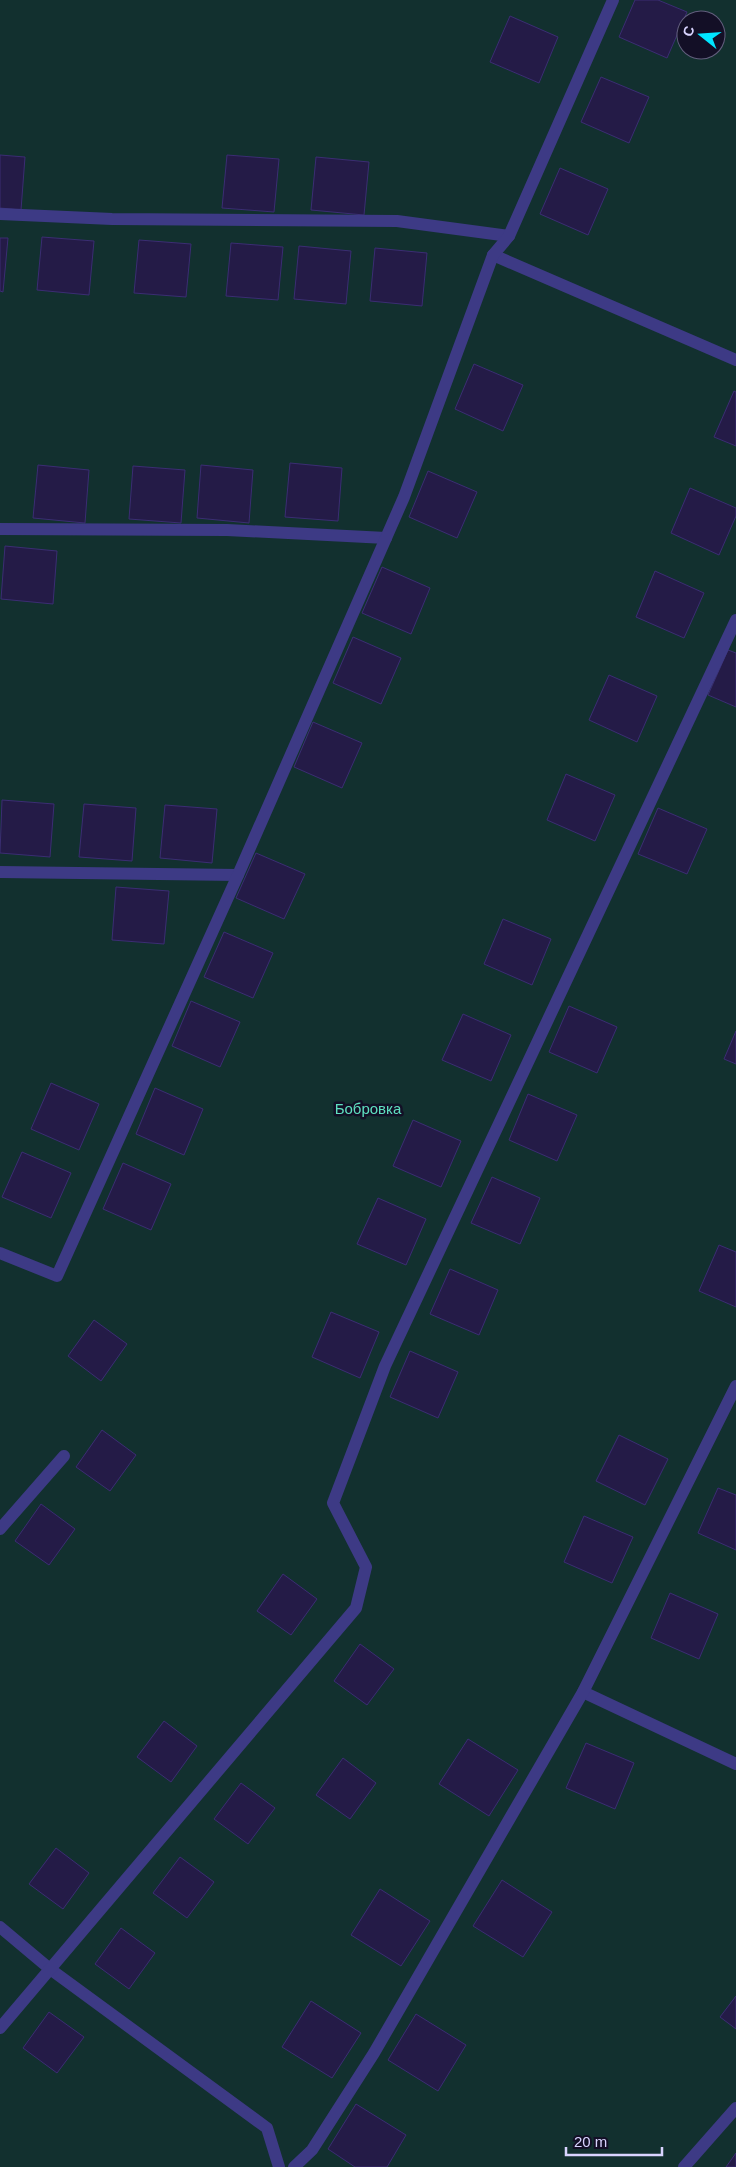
<svg xmlns="http://www.w3.org/2000/svg" width="736" height="2167" font-family="Helvetica,sans-serif">
	<rect width="100%" height="100%" fill="#130f26"/>
	<path fill="#12302f" fill-rule="evenodd" d="M0,0H736V2167H0ZM686,20H716V50H686Z"/>
	<g fill="#241b47" stroke="#3b2d73">
		<polygon points="635,0 658,0 687,12 667,58 619,37"/>
		<polygon points="510,16 558,37 539,83 490,62"/>
		<polygon points="601,77 649,97 629,143 581,122"/>
		<polygon points="0,155 25,157 21,210 0,208"/>
		<polygon points="227,155 279,159 274,212 222,208"/>
		<polygon points="316,157 369,162 364,215 311,210"/>
		<polygon points="560,168 608,189 588,235 540,214"/>
		<polygon points="42,237 94,241 89,295 37,290"/>
		<polygon points="0,238 8,238 3,292 0,291"/>
		<polygon points="139,240 191,244 186,297 134,293"/>
		<polygon points="231,243 283,247 278,300 226,296"/>
		<polygon points="299,246 351,251 346,304 294,299"/>
		<polygon points="375,248 427,253 422,306 370,301"/>
		<polygon points="474,364 523,385 503,431 455,409"/>
		<polygon points="734,391 736,392 736,446 714,437"/>
		<polygon points="290,463 342,468 338,521 285,517"/>
		<polygon points="38,465 89,470 85,523 33,518"/>
		<polygon points="201,465 253,470 249,523 197,518"/>
		<polygon points="133,466 185,470 181,523 129,519"/>
		<polygon points="428,471 477,492 457,538 409,517"/>
		<polygon points="690,488 736,508 736,516 719,555 671,533"/>
		<polygon points="5,546 57,551 53,604 1,599"/>
		<polygon points="382,567 430,588 411,634 362,613"/>
		<polygon points="655,571 704,593 684,638 636,617"/>
		<polygon points="353,637 401,658 381,704 333,683"/>
		<polygon points="728,650 736,653 736,707 708,695"/>
		<polygon points="609,675 657,696 637,742 589,720"/>
		<polygon points="313,722 362,743 342,788 294,767"/>
		<polygon points="566,774 615,795 595,841 547,820"/>
		<polygon points="2,800 54,804 50,857 0,853"/>
		<polygon points="84,804 136,808 132,861 79,857"/>
		<polygon points="165,805 217,809 212,863 160,858"/>
		<polygon points="658,808 707,829 687,874 638,854"/>
		<polygon points="256,853 305,874 284,919 236,898"/>
		<polygon points="116,887 169,891 164,944 112,940"/>
		<polygon points="503,919 551,939 532,985 484,964"/>
		<polygon points="224,932 273,953 253,998 204,977"/>
		<polygon points="191,1001 240,1022 220,1067 172,1046"/>
		<polygon points="569,1006 617,1027 597,1073 549,1052"/>
		<polygon points="463,1014 511,1035 491,1081 442,1060"/>
		<polygon points="736,1031 736,1064 724,1059"/>
		<polygon points="51,1083 99,1104 79,1150 31,1129"/>
		<polygon points="155,1088 203,1109 184,1155 136,1134"/>
		<polygon points="528,1094 577,1115 557,1161 509,1140"/>
		<polygon points="413,1120 461,1141 441,1187 393,1166"/>
		<polygon points="22,1152 71,1173 51,1218 2,1197"/>
		<polygon points="123,1163 171,1184 151,1230 103,1209"/>
		<polygon points="492,1177 540,1198 520,1244 471,1223"/>
		<polygon points="378,1198 426,1219 406,1265 357,1244"/>
		<polygon points="719,1245 736,1252 736,1307 699,1291"/>
		<polygon points="450,1269 498,1290 479,1335 430,1314"/>
		<polygon points="331,1312 379,1332 360,1378 312,1357"/>
		<polygon points="94,1320 127,1344 101,1381 68,1356"/>
		<polygon points="410,1351 458,1372 438,1418 390,1397"/>
		<polygon points="102,1430 136,1455 110,1491 76,1467"/>
		<polygon points="619,1435 668,1459 645,1505 596,1481"/>
		<polygon points="718,1488 736,1495 736,1550 698,1533"/>
		<polygon points="41,1504 75,1529 49,1565 15,1541"/>
		<polygon points="584,1516 633,1537 612,1583 564,1562"/>
		<polygon points="283,1574 317,1599 291,1635 257,1611"/>
		<polygon points="670,1593 718,1614 699,1659 651,1638"/>
		<polygon points="360,1644 394,1669 367,1705 334,1681"/>
		<polygon points="164,1721 197,1746 171,1782 137,1757"/>
		<polygon points="468,1739 518,1770 489,1816 439,1784"/>
		<polygon points="586,1743 634,1763 615,1809 566,1788"/>
		<polygon points="343,1758 376,1783 350,1819 316,1795"/>
		<polygon points="241,1783 275,1808 248,1844 214,1819"/>
		<polygon points="56,1848 89,1873 63,1909 29,1884"/>
		<polygon points="180,1857 214,1882 187,1918 153,1893"/>
		<polygon points="502,1880 552,1912 523,1957 473,1926"/>
		<polygon points="380,1889 430,1921 401,1966 351,1935"/>
		<polygon points="121,1928 155,1953 129,1989 95,1964"/>
		<polygon points="736,1996 736,2029 720,2017"/>
		<polygon points="311,2001 361,2033 332,2078 282,2047"/>
		<polygon points="49,2012 84,2037 57,2073 23,2048"/>
		<polygon points="416,2014 466,2045 438,2091 388,2060"/>
		<polygon points="356,2104 406,2135 387,2167 355,2167 328,2149"/>
		<polygon points="736,2153 736,2167 726,2167"/>
	</g>
	<g fill="none" stroke-linecap="round" stroke-linejoin="round">
		<polyline stroke="#3d3a85" stroke-width="12" points="493,255 736,360"/>
		<g stroke="#3d3a85" stroke-width="12">
			<polyline points="0,214 112,219 397,221 509,236"/>
			<polyline points="0,529 227,530 386,538"/>
			<polyline points="0,872 238,875"/>
			<polyline points="0,1253 57,1276 238,875 404,497 493,255 509,236 613,0"/>
			<polyline points="0,1529 64,1456"/>
			<polyline points="583,1692 736,1764"/>
			<polyline points="0,1927 50,1969 267,2128 279,2167"/>
			<polyline points="0,2028 356,1608 366,1567 333,1503 385,1366 736,620"/>
			<polyline points="294,2167 312,2150 374,2053 583,1692 736,1386"/>
			<polyline points="684,2167 736,2108"/>
		</g>
	</g>
	<g text-anchor="middle" dominant-baseline="central" stroke-width="5" stroke-linejoin="round" paint-order="stroke">
		<g font-size="15" fill="#5fe0c0" stroke="#130f26">
			<text x="368" y="1108">Бобровка</text>
		</g>
	</g>
	<g transform="translate(701 35) rotate(287)"><circle r="24" fill="#130f26" stroke="#625e7d"/>
	<path d="M0-4L9 19L0 12L-9 19Z" fill="#00e5ff"/>
	<text y="-8" font-size="14" font-weight="bold" text-anchor="middle" fill="#d9d4ff">С</text>
	</g>
	<path d="M566 2147v8h96v-8" fill="none" stroke="#d9d4ff" stroke-width="2.5"/>
	<text x="574" y="2147" font-size="15" fill="#d9d4ff" stroke="#130f26" stroke-width="4" paint-order="stroke">20 m</text>
</svg>
